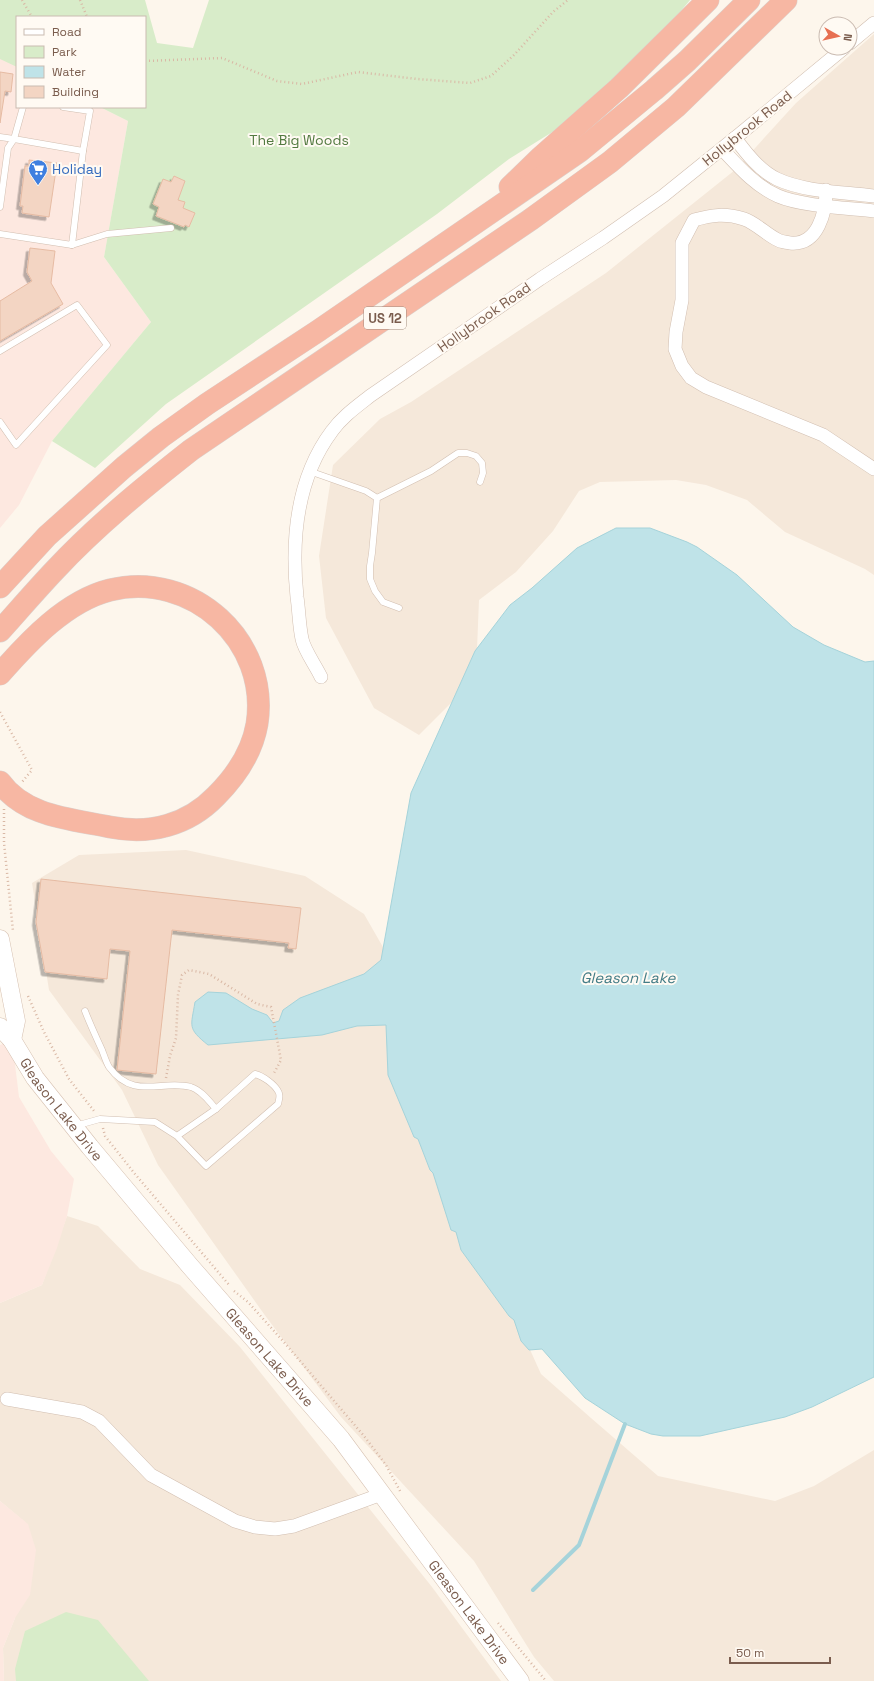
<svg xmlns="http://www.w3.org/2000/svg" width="874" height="1681" font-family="'Space Grotesk',sans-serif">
	<defs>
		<filter id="shadow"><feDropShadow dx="-3.5" dy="3.5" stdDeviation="0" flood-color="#0004"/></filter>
	</defs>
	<rect width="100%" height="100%" fill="#fdf6ec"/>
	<g fill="#f5e8da">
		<polygon points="874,34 874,575 865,569 785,532 747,500 706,485 676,480 600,482 579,491 553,531 516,572 479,600 477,649 452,702 419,735 374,708 326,618 319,556 333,465 380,419 411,402 606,273 735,170 796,103"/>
		<polygon points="186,850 305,876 364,914 423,1017 476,1230 541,1374 591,1418 658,1476 775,1501 814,1486 874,1450 874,1681 554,1681 534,1657 474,1561 341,1417 264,1314 158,1165 122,1090 49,990 32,883 79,855"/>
		<polygon points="67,1216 98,1226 140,1269 180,1285 240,1347 432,1587 501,1681 4,1681 3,1648 15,1618 25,1522 0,1501 0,1303 42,1285"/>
	</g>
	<g fill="#fde8e0">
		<polygon points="0,58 17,66 17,107 100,107 128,121 104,257 151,322 52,441 19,505 0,528"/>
		<polygon points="12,1040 19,1097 51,1151 74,1179 67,1216 57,1248 42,1285 0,1303 0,1045"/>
		<polygon points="0,1501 28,1524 36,1550 30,1595 15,1618 3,1648 4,1681 0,1681"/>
	</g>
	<g fill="#d8ecc9">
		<polygon points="0,0 145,0 157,43 193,48 209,0 690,0 649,49 562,126 509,159 437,214 166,404 95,468 52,441 151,322 104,257 128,121 100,107 145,107 145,17 17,17 17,67 0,59"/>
		<polygon points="66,1612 98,1620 149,1681 16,1681 15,1669 25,1631"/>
	</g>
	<path fill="#bfe3e8" stroke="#a5d3da" d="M616,528H650L687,542L697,547L737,575L793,627L824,645L865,662L874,661V1377L812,1407L785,1417L700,1436H663L651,1434L625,1424L585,1398L542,1349L529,1350L521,1341L514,1320L509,1316L461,1250L456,1232L451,1230L433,1173L430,1170L418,1139L414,1137L388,1075L386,1025L357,1026L322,1035L208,1045C187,1028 191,1027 195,1002L208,992L226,993L252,1009L267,1015L273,1023L279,1021L283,1010L300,998L364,974L381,960L411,793L475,651L510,605L532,588L577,548Z"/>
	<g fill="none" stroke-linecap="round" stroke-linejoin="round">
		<polyline stroke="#a5d3da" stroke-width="4" points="533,1590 579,1545 625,1424"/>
	</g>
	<g fill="#f3d5c3" stroke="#e6bba3" filter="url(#shadow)">
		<polygon points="0,72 13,74 11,92 5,91 0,123"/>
		<polygon points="29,160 57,163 49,217 22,213 23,206 20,206 25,166 29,166"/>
		<polygon points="174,176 185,181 178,200 185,202 183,208 195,213 189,227 185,225 184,227 156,216 159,207 153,204 163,179 171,182"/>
		<polygon points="30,248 55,251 51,283 63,304 0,341 0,301 32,281 27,272"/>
		<polygon points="41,879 301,908 296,949 288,948 289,943 172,930 156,1074 117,1070 130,951 110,949 107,979 45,972 36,922"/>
	</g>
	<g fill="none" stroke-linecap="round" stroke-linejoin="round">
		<g stroke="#d1beb0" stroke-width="7">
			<g id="lane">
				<polyline points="23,107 14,139 83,151 90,111 63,107"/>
				<polyline points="0,137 14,139 8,148 0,207"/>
				<polyline points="0,234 72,245 83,151"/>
				<polyline points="72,245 107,234 171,228"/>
				<polyline points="0,351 77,305 107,345 16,445 0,422"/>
				<polyline points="309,471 366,491 377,498"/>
				<polyline points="399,608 383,602 375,591 370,579 370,566 372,553 377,498 431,471 458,453 467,453 476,456 482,463 483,473 480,482"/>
				<path d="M85,1011C90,1024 96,1037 102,1050C104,1055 106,1062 109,1067C134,1101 162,1079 191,1087C201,1090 209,1101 216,1109"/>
				<path d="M75,1126L100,1119L155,1122L177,1136L216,1109L255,1074C263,1076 274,1084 278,1091C281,1095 279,1100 278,1104L206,1166L177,1136"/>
			</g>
		</g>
		<g stroke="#d1beb0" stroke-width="14">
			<g id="street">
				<polyline points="850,43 874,23"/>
				<path d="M735,138C746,153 760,171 777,179C805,192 843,192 874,196"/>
				<path d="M722,149C738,166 755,186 778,196C801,206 848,208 874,211"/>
				<path d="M826,190C826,212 818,246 790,243C786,242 781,242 778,240C767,235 756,223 744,219C725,213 712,215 694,220L682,243V300L676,332L675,349L682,366L691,378L706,387L823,435L874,469"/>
				<path d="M321,677C316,666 304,650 302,639C299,625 299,610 297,597C291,539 296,479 332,431C342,417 356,407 370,396L540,279L603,238L663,196L735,138L844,48"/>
				<polyline points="7,1399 82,1412 99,1421 151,1475 235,1521 255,1527 275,1529 294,1526 382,1494"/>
			</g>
		</g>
		<g stroke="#d6c0b0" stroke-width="19">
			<g id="secondary">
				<polyline points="0,939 16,1021 12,1040"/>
				<path id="s1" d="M0,1027L12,1040L35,1078L90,1147L190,1266L341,1439L520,1681"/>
			</g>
		</g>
		<g stroke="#dad1cd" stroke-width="23">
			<g id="highway">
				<polyline points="510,187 541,157 619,88 708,0"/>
				<polyline points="0,587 47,536 124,467 161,437 207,404 318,331 580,151 654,90 687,61 749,0"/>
				<path d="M0,631C18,611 36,590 55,570C96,526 144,487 191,450L530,220L610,162L676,107L786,0"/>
				<path d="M0,674C29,641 66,601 110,590C192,570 270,641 257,724C252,753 236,776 216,796C188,825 150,835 110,827C72,819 25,817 0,782"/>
			</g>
		</g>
		<g stroke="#d9b8a5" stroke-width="2.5" stroke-dasharray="1 3" stroke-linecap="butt">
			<polyline points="22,0 32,17"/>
			<polyline points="80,0 87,17"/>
			<polyline points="145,61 222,58 277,81 302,84 358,72 417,79 470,83 491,76 514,55 553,12 568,0"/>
			<polyline points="0,712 32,770 22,782"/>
			<polyline points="4,809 4,843 13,931"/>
			<polyline points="28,996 44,1032 69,1079 94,1111"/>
			<polyline points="166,1078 170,1056 176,1038 178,995 182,975 189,970 209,974 257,1004 271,1007 281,1060 273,1075"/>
			<polyline points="103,1128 105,1136 135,1174 230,1286"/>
			<polyline points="234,1291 248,1302 283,1341 364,1436 386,1465 400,1491"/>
			<polyline points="498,1623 546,1681"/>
		</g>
		<use href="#lane" stroke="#fff" stroke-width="6"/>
		<use href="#street" stroke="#fff" stroke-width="13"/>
		<use href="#secondary" stroke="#fff" stroke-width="18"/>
		<use href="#highway" stroke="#f7b7a3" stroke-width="22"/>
	</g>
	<defs>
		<g id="supermarket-pin" transform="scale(1)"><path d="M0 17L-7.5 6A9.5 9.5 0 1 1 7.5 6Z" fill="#3f7fe0" stroke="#fffaf3"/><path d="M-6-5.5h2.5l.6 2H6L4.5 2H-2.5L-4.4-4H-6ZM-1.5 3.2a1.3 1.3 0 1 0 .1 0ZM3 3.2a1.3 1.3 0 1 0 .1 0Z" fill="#fff"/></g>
	</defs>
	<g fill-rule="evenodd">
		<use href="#supermarket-pin" x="38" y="169"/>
	</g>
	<g text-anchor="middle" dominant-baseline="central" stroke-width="4" stroke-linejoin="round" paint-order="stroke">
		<rect fill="#fffaf3" stroke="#a28b7f" stroke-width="1" x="364" y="307" width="42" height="22" rx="3"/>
		<g font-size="13" font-weight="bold" fill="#7a5c4d">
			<text x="385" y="318">US 12</text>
		</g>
		<g font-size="14" fill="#7a5c4d" stroke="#fffaf3">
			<text transform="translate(747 128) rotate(-39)">Hollybrook Road</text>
			<text transform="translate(484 317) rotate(-35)">Hollybrook Road</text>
			<text stroke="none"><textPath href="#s1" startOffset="103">Gleason Lake Drive</textPath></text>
			<text stroke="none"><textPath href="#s1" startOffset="427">Gleason Lake Drive</textPath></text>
			<text stroke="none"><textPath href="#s1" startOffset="751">Gleason Lake Drive</textPath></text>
		</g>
		<g font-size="14" fill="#537a41" stroke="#fffaf3">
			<text x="299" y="140">The Big Woods</text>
		</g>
		<g font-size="14" fill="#366cbe" stroke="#fffaf3" text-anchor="start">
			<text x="52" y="169">Holiday</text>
		</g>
		<g font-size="15" font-style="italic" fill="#437c86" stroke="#fffaf3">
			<text x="628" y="977">Gleason Lake</text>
		</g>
	</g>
	<rect x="16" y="16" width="130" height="92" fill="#fffaf3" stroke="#cabbb1"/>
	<rect x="24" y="29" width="20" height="6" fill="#ffffff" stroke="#cabbb1"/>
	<text x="52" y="36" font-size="12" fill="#7a5c4d">Road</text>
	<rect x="24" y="46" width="20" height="12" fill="#d8ecc9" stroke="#cabbb1"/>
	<text x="52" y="56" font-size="12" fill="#7a5c4d">Park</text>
	<rect x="24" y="66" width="20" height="12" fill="#bfe3e8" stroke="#cabbb1"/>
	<text x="52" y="76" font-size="12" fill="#7a5c4d">Water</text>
	<rect x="24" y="86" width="20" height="12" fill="#f3d5c3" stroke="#cabbb1"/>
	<text x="52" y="96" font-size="12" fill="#7a5c4d">Building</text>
	<g transform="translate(838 36) rotate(98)"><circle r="19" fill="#fffaf3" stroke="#cabbb1"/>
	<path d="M0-3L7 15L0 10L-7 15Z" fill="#e76f51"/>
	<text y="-6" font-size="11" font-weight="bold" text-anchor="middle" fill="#7a5c4d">N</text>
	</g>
	<path d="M730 1657v6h100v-6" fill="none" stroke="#7a5c4d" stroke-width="2"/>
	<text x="736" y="1657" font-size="12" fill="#7a5c4d" stroke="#fffaf3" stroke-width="3" paint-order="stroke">50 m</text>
</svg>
